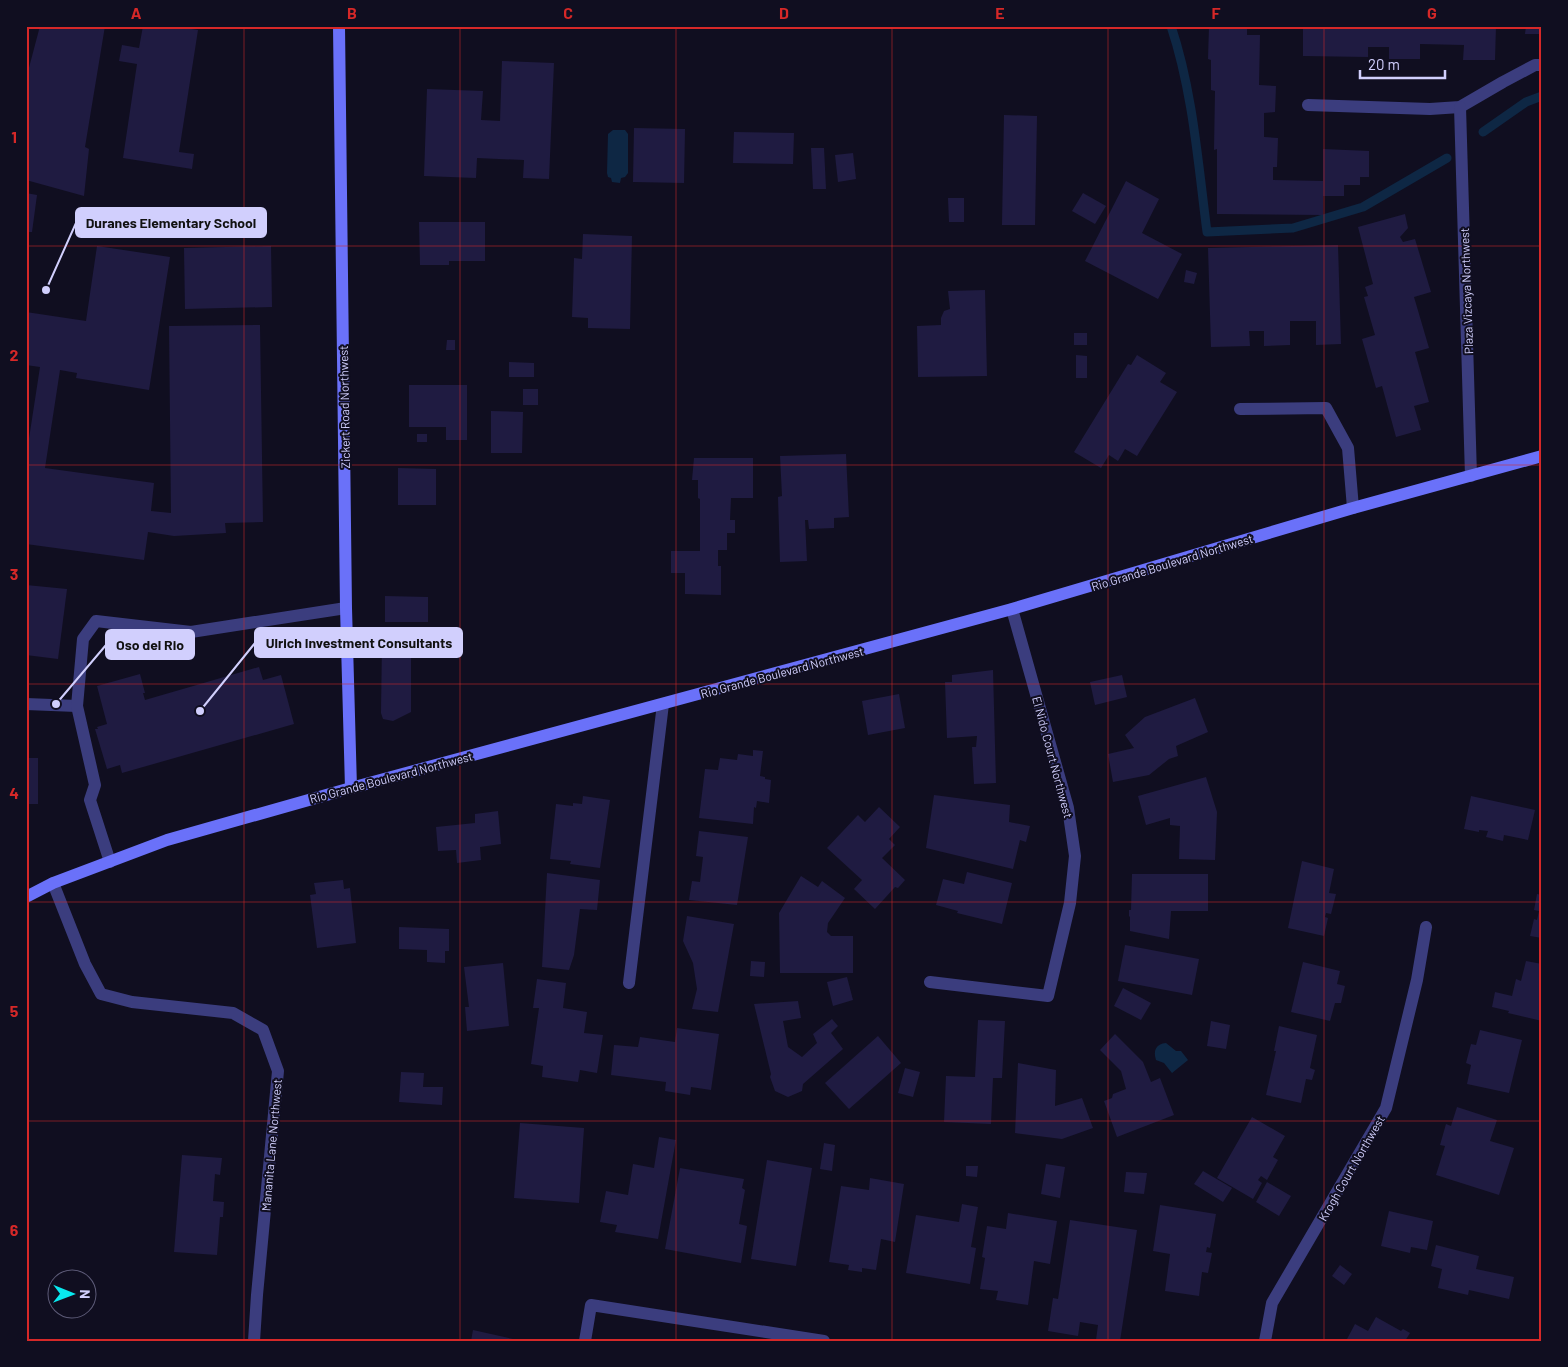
<svg xmlns="http://www.w3.org/2000/svg" width="1568" height="1367" font-family="Barlow,sans-serif">
	<rect width="100%" height="100%" fill="#100e20"/>
	<g fill="#0e2744">
		<polygon points="613,130 625,130 628,134 628,173 625,177 621,178 620,183 612,182 611,178 608,177 607,173 608,134"/>
		<path d="M1166,1043L1176,1051H1181L1188,1060L1172,1073L1164,1063L1156,1060C1153,1050 1156,1044 1166,1043Z"/>
	</g>
	<g fill="none" stroke-linecap="round" stroke-linejoin="round">
		<g stroke="#0e2744" stroke-width="9">
			<path d="M1171,26C1193,92 1198,163 1207,232L1293,228L1363,207L1447,158"/>
			<polyline points="1483,132 1526,102 1542,96"/>
		</g>
	</g>
	<g fill="#1f1b41">
		<polygon points="40,26 105,26 85,147 89,149 84,196 26,180 26,79"/>
		<polygon points="143,26 173,26 198,30 179,152 194,154 192,169 123,158 137,64 119,61 122,45 139,48"/>
		<polygon points="1209,26 1247,26 1247,35 1260,35 1259,85 1276,86 1275,112 1264,113 1264,137 1278,138 1277,167 1273,167 1273,180 1323,181 1323,149 1369,151 1369,177 1360,177 1360,185 1344,185 1344,196 1323,196 1323,215 1217,214 1217,149 1214,150 1215,91 1211,90 1211,60 1208,59"/>
		<polygon points="1303,26 1496,26 1495,60 1463,60 1464,45 1420,44 1420,59 1389,59 1389,47 1368,47 1368,57 1303,56"/>
		<polygon points="1526,26 1542,26 1542,34 1525,34"/>
		<polygon points="502,61 554,63 549,179 523,178 524,160 477,158 476,178 424,176 427,89 483,91 481,120 500,121"/>
		<polygon points="1004,115 1037,116 1035,225 1002,225"/>
		<polygon points="634,128 685,129 684,183 633,182"/>
		<polygon points="734,132 794,133 793,164 733,163"/>
		<polygon points="811,148 824,148 826,189 813,189"/>
		<polygon points="853,153 856,179 838,182 835,155"/>
		<polygon points="1126,181 1159,199 1142,233 1182,254 1158,299 1085,261"/>
		<polygon points="26,193 37,195 32,232 26,232"/>
		<polygon points="1083,193 1106,206 1095,224 1072,211"/>
		<polygon points="948,198 964,198 964,222 949,222"/>
		<polygon points="1405,214 1408,228 1400,237 1403,242 1415,239 1431,292 1414,297 1429,348 1415,352 1429,402 1414,406 1421,430 1396,437 1382,386 1376,388 1362,339 1375,335 1364,297 1368,296 1365,287 1373,284 1358,227"/>
		<polygon points="419,222 485,222 485,261 449,261 449,265 420,265"/>
		<polygon points="583,234 632,236 630,329 588,328 588,318 572,317 574,258 582,259"/>
		<polygon points="1338,245 1341,344 1316,345 1316,321 1290,321 1290,345 1264,346 1264,331 1249,331 1250,346 1211,347 1208,248"/>
		<polygon points="97,246 170,257 149,390 76,378 77,373 60,370 45,468 154,483 151,511 171,513 169,326 260,325 263,522 225,523 226,533 174,536 148,532 144,560 26,544 26,458 40,367 26,365 26,312 86,321"/>
		<polygon points="271,246 272,307 185,309 184,248"/>
		<polygon points="1186,270 1197,273 1194,284 1184,282"/>
		<polygon points="985,290 987,376 918,377 917,326 941,325 941,318 944,311 950,309 948,291"/>
		<rect x="1074" y="333" width="13" height="12"/>
		<polygon points="447,340 455,340 455,350 446,350"/>
		<polygon points="1076,355 1087,356 1087,378 1076,378"/>
		<polygon points="1137,355 1166,373 1160,382 1177,392 1137,456 1125,449 1118,461 1109,455 1101,468 1074,452 1128,364 1131,365"/>
		<polygon points="509,362 534,363 534,377 509,377"/>
		<polygon points="409,385 467,385 467,440 446,440 446,427 409,427"/>
		<rect x="523" y="389" width="15" height="16"/>
		<polygon points="491,411 523,412 522,453 491,453"/>
		<rect x="417" y="434" width="10" height="8"/>
		<polygon points="846,454 849,517 834,518 834,528 809,529 808,520 805,520 807,561 780,562 778,497 782,496 780,456"/>
		<polygon points="694,458 753,458 753,498 731,498 730,520 735,520 735,533 727,533 727,550 718,550 718,566 721,566 721,595 685,594 685,573 671,573 671,551 700,551 700,499 698,498 698,480 692,480"/>
		<polygon points="398,468 436,469 436,505 398,505"/>
		<polygon points="26,585 67,589 58,659 26,655"/>
		<polygon points="385,596 428,597 428,622 385,622"/>
		<polygon points="382,642 411,643 411,712 393,721 383,719 381,713"/>
		<polygon points="259,667 263,680 281,675 294,724 122,773 120,765 107,769 95,729 98,729 97,727 107,724 97,686 140,674 145,693 143,693 145,700"/>
		<polygon points="993,670 996,783 974,784 972,747 976,747 977,736 947,738 945,682 952,682 952,675"/>
		<polygon points="1122,675 1127,697 1095,705 1090,682"/>
		<polygon points="899,694 905,728 868,735 862,701"/>
		<polygon points="1195,698 1208,732 1176,746 1178,756 1169,759 1149,775 1113,782 1108,754 1134,748 1125,735 1145,717"/>
		<polygon points="753,750 763,751 760,776 765,777 765,779 771,780 769,803 757,801 756,808 754,807 753,824 699,818 705,769 718,770 720,758 737,760 738,754 753,756"/>
		<rect x="26" y="758" width="12" height="46"/>
		<polygon points="1206,777 1217,812 1215,860 1179,859 1180,826 1170,825 1170,818 1146,825 1138,796"/>
		<polygon points="934,795 1010,805 1009,822 1030,826 1026,842 1020,840 1013,869 926,848"/>
		<polygon points="583,796 610,800 600,868 570,864 571,861 550,859 556,804 573,806 573,803 582,804"/>
		<polygon points="1471,796 1535,810 1528,840 1504,835 1503,841 1486,837 1488,831 1479,830 1479,832 1464,829"/>
		<polygon points="879,807 900,827 889,839 895,845 882,858 905,880 898,888 895,887 875,909 854,889 862,880 827,848 858,815 865,822"/>
		<polygon points="498,811 501,844 480,847 481,860 457,863 456,850 438,851 436,827 475,823 475,814"/>
		<polygon points="699,831 748,837 737,905 689,900 692,881 700,882 703,857 696,856"/>
		<polygon points="1302,861 1334,869 1329,893 1336,894 1331,914 1326,913 1325,917 1328,918 1324,936 1288,928"/>
		<polygon points="967,872 1012,883 1002,924 957,913 958,911 936,905 943,879 964,884"/>
		<polygon points="547,873 600,880 597,910 580,909 574,955 569,970 542,967"/>
		<polygon points="1132,874 1208,874 1208,911 1171,911 1169,939 1130,931 1130,917 1129,916 1129,910 1131,910"/>
		<polygon points="801,876 818,887 822,881 845,898 828,923 827,932 831,936 853,936 853,973 780,973 779,913"/>
		<polygon points="343,880 344,889 350,888 356,943 317,948 310,895 316,894 314,883"/>
		<polygon points="1537,894 1542,895 1542,938 1530,936 1534,919 1537,920 1539,911 1534,910"/>
		<polygon points="687,916 734,924 718,1012 692,1009 697,989 693,963 683,941"/>
		<polygon points="399,927 449,929 449,951 445,951 445,963 427,962 427,950 399,949"/>
		<polygon points="1125,945 1199,959 1192,995 1118,981"/>
		<polygon points="751,961 765,962 764,977 750,976"/>
		<polygon points="1526,961 1542,964 1542,1021 1508,1013 1509,1011 1492,1007 1495,992 1512,996 1516,979 1521,981"/>
		<polygon points="1303,962 1340,971 1337,984 1345,986 1341,1003 1335,1003 1330,1021 1291,1012"/>
		<polygon points="503,963 509,1026 467,1031 465,1007 469,1007 464,967"/>
		<polygon points="847,977 853,1000 833,1006 827,982"/>
		<polygon points="537,979 566,983 563,1008 587,1012 584,1033 603,1035 597,1073 580,1070 578,1082 542,1077 543,1066 531,1064 539,1008 533,1008"/>
		<polygon points="1123,988 1151,1003 1141,1020 1114,1006"/>
		<polygon points="798,1001 801,1018 783,1021 788,1047 802,1057 817,1043 813,1034 832,1019 838,1026 831,1033 843,1049 803,1084 802,1091 788,1097 775,1091 770,1077 771,1074 754,1004"/>
		<polygon points="978,1020 1005,1021 1002,1078 993,1078 991,1124 944,1122 946,1076 975,1077"/>
		<polygon points="1211,1021 1230,1025 1226,1049 1207,1046"/>
		<polygon points="1279,1026 1317,1035 1310,1068 1315,1070 1312,1080 1306,1079 1301,1103 1266,1095 1276,1051 1274,1051"/>
		<polygon points="677,1028 719,1034 711,1090 691,1087 690,1095 665,1091 666,1082 611,1075 614,1045 638,1047 640,1037 675,1042"/>
		<polygon points="1480,1030 1522,1040 1509,1093 1467,1084 1471,1065 1466,1063 1471,1044 1476,1045"/>
		<polygon points="1115,1034 1143,1062 1151,1082 1160,1078 1174,1115 1117,1137 1104,1101 1112,1098 1113,1094 1126,1089 1121,1071 1100,1050"/>
		<polygon points="878,1036 901,1063 849,1109 825,1083"/>
		<polygon points="1018,1063 1056,1070 1055,1106 1082,1098 1093,1128 1062,1139 1015,1133"/>
		<polygon points="905,1068 920,1072 913,1097 898,1093"/>
		<polygon points="401,1072 424,1073 423,1087 443,1087 442,1105 399,1102"/>
		<polygon points="1457,1107 1497,1120 1490,1141 1514,1148 1499,1195 1436,1175 1445,1146 1440,1145 1446,1124 1451,1126"/>
		<polygon points="1252,1117 1285,1136 1273,1157 1278,1160 1267,1180 1261,1176 1258,1180 1262,1183 1253,1199 1217,1178"/>
		<polygon points="520,1123 584,1128 579,1203 514,1198"/>
		<polygon points="659,1137 676,1140 658,1239 615,1232 617,1225 600,1222 606,1191 628,1195 633,1164 654,1168"/>
		<polygon points="824,1143 835,1145 832,1171 820,1169"/>
		<polygon points="182,1155 222,1158 220,1175 215,1174 213,1201 224,1202 223,1217 220,1217 217,1255 174,1252"/>
		<polygon points="767,1160 812,1168 796,1266 751,1259"/>
		<polygon points="1046,1164 1065,1167 1060,1198 1041,1194"/>
		<polygon points="966,1166 978,1166 977,1177 966,1176"/>
		<polygon points="680,1168 744,1179 742,1188 745,1190 739,1224 747,1226 741,1263 665,1249"/>
		<polygon points="1203,1171 1232,1188 1223,1202 1194,1184"/>
		<polygon points="1126,1172 1147,1173 1144,1194 1124,1192"/>
		<polygon points="870,1178 904,1184 895,1242 881,1239 876,1270 862,1268 862,1272 848,1270 849,1265 829,1262 841,1186 869,1190"/>
		<polygon points="1267,1182 1291,1196 1279,1216 1256,1202"/>
		<polygon points="962,1204 978,1207 971,1247 976,1248 970,1284 906,1273 916,1215 959,1222"/>
		<polygon points="1160,1205 1216,1214 1210,1248 1207,1247 1206,1252 1212,1253 1208,1273 1202,1272 1199,1296 1165,1291 1170,1254 1153,1251"/>
		<polygon points="1389,1211 1433,1221 1427,1250 1411,1247 1410,1253 1381,1246"/>
		<polygon points="1008,1213 1057,1221 1050,1264 1034,1261 1028,1305 996,1300 998,1291 980,1289 985,1258 982,1257 987,1226 1006,1229"/>
		<polygon points="1070,1220 1137,1230 1120,1341 1096,1340 1098,1325 1080,1322 1078,1336 1048,1331 1053,1298 1058,1299"/>
		<polygon points="1436,1245 1479,1256 1476,1269 1514,1277 1509,1299 1469,1290 1468,1295 1438,1288 1442,1269 1431,1266"/>
		<polygon points="1340,1265 1352,1274 1344,1285 1332,1276"/>
		<polygon points="1376,1317 1401,1331 1403,1329 1410,1333 1405,1341 1346,1341 1355,1324 1368,1331"/>
		<polygon points="473,1330 513,1339 512,1341 471,1341"/>
	</g>
	<g fill="none" stroke-linecap="round" stroke-linejoin="round">
		<g stroke="#3b3d7e" stroke-width="12">
			<polyline points="1308,105 1430,109 1460,107 1503,82 1535,65 1542,65"/>
			<polyline points="26,704 77,706"/>
			<polyline points="110,862 90,800 95,785 77,706 83,639 96,621 191,632 346,608"/>
		</g>
		<g stroke="#3b3d7e" stroke-width="12">
			<polyline points="1460,107 1471,476"/>
			<polyline points="1240,409 1326,408 1348,448 1353,508"/>
			<polyline points="53,883 85,964 101,994 132,1002 233,1013 263,1030 278,1071 257,1295 254,1341"/>
			<polyline points="930,982 1048,996 1070,903 1075,856 1068,808 1012,609"/>
			<polyline points="629,983 663,704"/>
			<polyline points="585,1341 591,1305 824,1341"/>
			<polyline points="1265,1341 1272,1303 1386,1108 1417,980 1426,927"/>
		</g>
		<g stroke="#6a71f9" stroke-width="12">
			<polyline points="339,26 346,608 351,788"/>
			<polyline points="26,897 53,883 167,840 351,788 1012,609 1353,508 1542,456"/>
		</g>
	</g>
	<path fill="none" stroke="#d62828" stroke-width="1" stroke-opacity="0.55" d="M244,26V1341M460,26V1341M676,26V1341M892,26V1341M1108,26V1341M1324,26V1341M26,246H1542M26,465H1542M26,684H1542M26,902H1542M26,1121H1542"/>
	<g text-anchor="middle" dominant-baseline="central" stroke-width="4" stroke-linejoin="round" paint-order="stroke">
		<g font-size="12" fill="#d1cffd" stroke="#100e20">
			<text transform="translate(1466 291) rotate(-92)">Plaza Vizcaya Northwest</text>
			<text transform="translate(344 407) rotate(-91)">Zickert Road Northwest</text>
			<text transform="translate(1172 562) rotate(-17)">Rio Grande Boulevard Northwest</text>
			<text transform="translate(782 672) rotate(-15)">Rio Grande Boulevard Northwest</text>
			<text transform="translate(1053 757) rotate(75)">El Nido Court Northwest</text>
			<text transform="translate(391 777) rotate(-15)">Rio Grande Boulevard Northwest</text>
			<text transform="translate(271 1145) rotate(-85)">Mananita Lane Northwest</text>
			<text transform="translate(1351 1168) rotate(-60)">Krogh Court Northwest</text>
		</g>
	</g>
	<path fill="none" stroke="#d1cffd" stroke-width="2" d="M46 290L76 223M200 711L255 643M56 704L106 645"/>
	<g fill="#d1cffd" stroke="#100e20" stroke-width="2">
		<circle cx="46" cy="290" r="5"/>
		<circle cx="200" cy="711" r="5"/>
		<circle cx="56" cy="704" r="5"/>
	</g>
	<g fill="#d1cffd" stroke="#d1cffd" stroke-width="2">
		<rect x="76" y="208" width="190" height="29" rx="5"/>
		<rect x="255" y="628" width="207" height="29" rx="5"/>
		<rect x="106" y="630" width="88" height="29" rx="5"/>
	</g>
	<g font-size="14" text-anchor="middle" font-weight="bold" fill="#111">
		<text x="171" y="228">Duranes Elementary School</text>
		<text x="359" y="648">Ulrich Investment Consultants</text>
		<text x="150" y="650">Oso del Rio</text>
	</g>
	<rect width="1568" height="1367" fill="none" stroke="#100e20" stroke-width="55"/>
	<g transform="translate(72 1294) rotate(91)"><circle r="24" fill="#100e20" stroke="#5d5b78"/>
	<path d="M0-4L9 19L0 12L-9 19Z" fill="#09e9ef"/>
	<text y="-8" font-size="14" font-weight="bold" text-anchor="middle" fill="#d1cffd">N</text>
	</g>
	<path d="M1360 70v8h85v-8" fill="none" stroke="#d1cffd" stroke-width="2.5"/>
	<text x="1368" y="70" font-size="15" fill="#d1cffd" stroke="#100e20" stroke-width="4" paint-order="stroke">20 m</text>
	<rect x="28" y="28" width="1512" height="1312" fill="none" stroke="#d62828" stroke-width="2"/>
	<g font-size="16" text-anchor="middle" font-weight="bold" fill="#d62828">
		<text x="136" y="19">A</text>
		<text x="352" y="19">B</text>
		<text x="568" y="19">C</text>
		<text x="784" y="19">D</text>
		<text x="1000" y="19">E</text>
		<text x="1216" y="19">F</text>
		<text x="1432" y="19">G</text>
		<text x="14" y="143">1</text>
		<text x="14" y="361">2</text>
		<text x="14" y="580">3</text>
		<text x="14" y="799">4</text>
		<text x="14" y="1017">5</text>
		<text x="14" y="1236">6</text>
	</g>
</svg>
